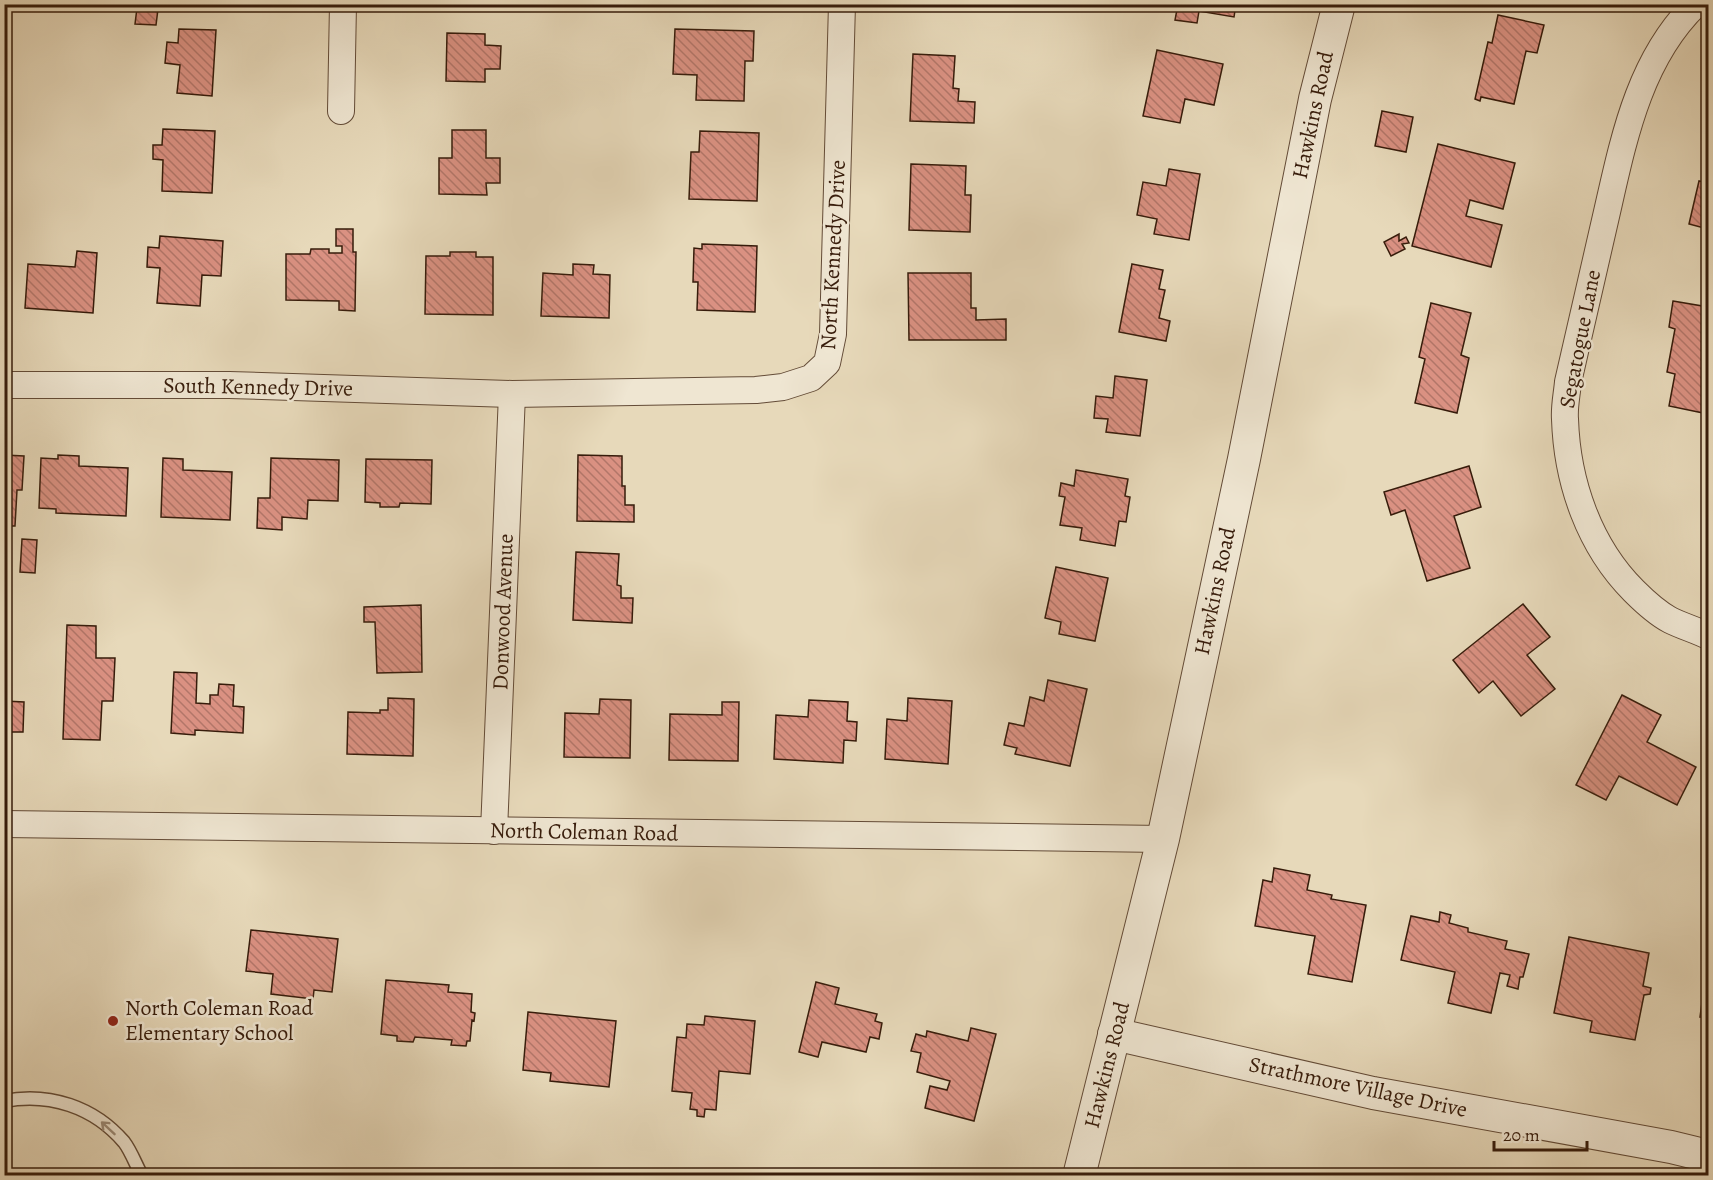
<svg xmlns="http://www.w3.org/2000/svg" width="1713" height="1180" font-family="Alegreya,serif">
	<defs>
		<pattern id="building-back-hatch" width="6" height="6" patternUnits="userSpaceOnUse" patternTransform="scale(1.5)"><rect width="6" height="6" fill="#da9182"/><path d="M-1 5l2 2M0 0l6 6M5-1l2 2" fill="none" stroke="#b27669"/></pattern>
	</defs>
	<rect width="100%" height="100%" fill="#e7d9ba"/>
	<filter id="stains"><feTurbulence type="fractalNoise" baseFrequency=".00333" numOctaves="4"/><feColorMatrix values="0 0 0 0 .2 0 0 0 0 .09 0 0 0 0 .02 0 0 0 .5 -.17"/></filter>
	<radialGradient id="worn" r=".72"><stop offset=".6" stop-color="#630" stop-opacity="0"/><stop offset="1" stop-color="#630" stop-opacity=".3"/></radialGradient>
	<g fill="url(#building-back-hatch)" stroke="#371c0b" stroke-width="1.5">
		<polygon points="1178,4 1236,4 1234,17 1199,11 1197,23 1175,20"/>
		<polygon points="137,8 158,9 156,25 135,24"/>
		<polygon points="1498,15 1544,25 1537,53 1526,51 1514,104 1481,97 1480,101 1475,99 1488,42 1492,43"/>
		<polygon points="179,29 216,30 212,96 177,93 180,65 165,63 167,42 178,43"/>
		<polygon points="675,29 754,31 753,61 745,61 744,101 696,100 697,75 673,74"/>
		<polygon points="447,33 485,34 485,45 501,46 500,69 485,69 485,82 446,81"/>
		<polygon points="1157,50 1223,64 1214,105 1185,99 1180,123 1143,116"/>
		<polygon points="913,54 955,56 953,88 959,89 958,101 975,102 974,123 910,121"/>
		<polygon points="1382,111 1413,117 1406,152 1375,146"/>
		<polygon points="163,129 215,131 212,193 162,191 163,160 153,159 153,145 162,145"/>
		<polygon points="452,130 486,130 486,158 500,158 500,183 486,183 487,195 439,194 439,158 452,158"/>
		<polygon points="700,131 759,133 757,201 689,199 691,152 699,152"/>
		<polygon points="1438,144 1515,163 1503,209 1470,200 1466,216 1502,225 1491,267 1412,246"/>
		<polygon points="1708,158 1708,229 1689,224 1699,181 1704,182"/>
		<polygon points="911,164 966,166 965,195 971,195 970,232 909,230"/>
		<polygon points="1169,169 1200,174 1189,240 1154,234 1157,219 1137,215 1143,182 1166,186"/>
		<polygon points="336,229 353,229 353,252 356,252 355,311 339,310 339,301 286,300 286,254 310,254 311,249 329,249 329,253 342,253 342,246 336,246"/>
		<polygon points="1399,234 1399,241 1406,237 1409,243 1402,244 1405,249 1391,256 1384,242"/>
		<polygon points="160,236 223,241 221,276 202,275 200,306 157,303 160,268 147,267 148,247 159,248"/>
		<polygon points="702,244 757,246 755,312 697,310 698,282 693,282 694,248 702,249"/>
		<polygon points="77,251 97,253 93,313 25,308 28,264 75,267"/>
		<polygon points="450,252 476,252 476,257 493,257 493,315 425,314 426,256 450,256"/>
		<polygon points="573,264 594,265 593,274 610,275 609,318 541,316 543,273 573,275"/>
		<polygon points="1132,264 1163,270 1159,289 1165,290 1159,318 1170,321 1166,341 1119,332"/>
		<polygon points="908,273 971,273 971,308 976,308 976,320 1006,319 1006,340 909,340"/>
		<polygon points="1673,301 1708,307 1708,414 1669,406 1675,374 1667,372 1675,329 1669,327"/>
		<polygon points="1431,303 1471,313 1461,355 1469,358 1457,413 1415,403 1425,359 1419,357"/>
		<polygon points="1115,376 1147,380 1140,436 1106,432 1108,419 1094,418 1096,396 1113,398"/>
		<polygon points="4,455 24,456 22,490 17,490 15,526 4,526"/>
		<polygon points="58,455 79,456 79,466 128,468 126,516 56,513 56,509 39,508 41,458 58,459"/>
		<polygon points="578,455 622,456 622,486 625,486 625,505 634,505 634,522 577,521"/>
		<polygon points="163,458 183,459 183,470 232,472 230,520 161,517"/>
		<polygon points="271,458 339,460 338,501 308,500 307,519 282,517 282,530 257,528 258,498 270,498"/>
		<polygon points="366,459 432,460 431,504 400,503 399,507 380,507 380,503 365,502"/>
		<polygon points="1469,466 1481,507 1454,516 1470,568 1427,581 1405,510 1391,515 1384,492"/>
		<polygon points="1076,470 1128,479 1125,496 1130,497 1126,522 1119,521 1115,546 1080,540 1082,528 1060,525 1065,497 1059,496 1061,483 1074,486"/>
		<polygon points="22,539 37,540 35,573 20,572"/>
		<polygon points="576,552 619,554 617,585 621,586 621,598 633,598 632,623 573,620"/>
		<polygon points="1056,567 1108,578 1095,641 1059,634 1061,622 1045,618"/>
		<polygon points="1523,604 1550,637 1527,655 1555,689 1521,716 1493,681 1479,693 1453,660"/>
		<polygon points="421,605 422,672 377,673 375,622 364,622 364,607"/>
		<polygon points="67,625 96,626 96,658 115,658 113,701 102,701 100,740 63,739"/>
		<polygon points="174,672 197,673 196,703 210,704 210,695 218,695 219,684 234,685 233,706 244,707 243,733 195,730 195,735 171,733"/>
		<polygon points="1048,680 1087,689 1070,766 1015,754 1017,748 1004,745 1009,723 1024,726 1030,697 1044,701"/>
		<polygon points="1622,695 1661,715 1647,742 1696,767 1677,805 1619,776 1606,800 1576,785"/>
		<polygon points="388,698 414,699 413,756 347,754 348,712 380,713 380,710 388,710"/>
		<polygon points="908,698 952,701 948,764 885,759 887,719 907,721"/>
		<polygon points="600,699 631,700 630,758 564,757 565,713 599,714"/>
		<polygon points="809,700 848,702 847,721 857,722 856,741 844,740 843,763 774,759 776,715 808,717"/>
		<polygon points="4,701 24,702 23,732 4,732"/>
		<polygon points="722,702 739,702 738,761 669,760 670,714 722,715"/>
		<polygon points="1274,868 1310,875 1307,890 1332,895 1331,899 1366,905 1352,982 1308,974 1315,936 1255,926 1263,880 1272,882"/>
		<polygon points="1440,912 1451,915 1449,923 1468,928 1468,932 1507,941 1505,949 1529,954 1523,977 1520,977 1518,989 1507,986 1510,975 1500,973 1491,1013 1448,1003 1455,972 1401,960 1411,916 1439,922"/>
		<polygon points="251,930 338,939 332,992 314,990 313,999 271,994 273,974 246,971"/>
		<polygon points="1569,937 1649,953 1643,986 1651,988 1650,994 1644,995 1635,1040 1590,1032 1592,1021 1554,1013"/>
		<polygon points="1706,973 1708,973 1708,1018 1700,1017"/>
		<polygon points="386,980 449,985 448,992 472,994 471,1012 475,1013 474,1021 472,1020 470,1041 467,1041 466,1046 451,1045 452,1040 415,1037 413,1042 397,1041 397,1036 381,1034"/>
		<polygon points="816,982 839,988 835,1004 877,1014 875,1021 882,1023 879,1039 870,1037 866,1052 822,1042 818,1057 799,1052"/>
		<polygon points="528,1012 616,1021 609,1087 550,1081 551,1073 523,1070"/>
		<polygon points="705,1016 755,1021 750,1074 719,1071 716,1110 705,1109 704,1117 697,1116 697,1110 690,1109 692,1093 672,1091 677,1037 686,1038 687,1024 704,1025"/>
		<polygon points="971,1028 996,1034 974,1121 925,1108 930,1086 947,1090 950,1081 917,1072 921,1053 911,1051 916,1034 926,1037 927,1031 968,1041"/>
		<polygon points="1233,1169 1270,1176 1231,1176"/>
		<polygon points="1196,1171 1219,1176 1195,1176"/>
		<polygon points="1278,1171 1304,1175 1304,1176 1277,1176"/>
	</g>
	<g fill="none" stroke-linecap="round" stroke-linejoin="round">
		<g stroke="#634b37" stroke-width="15">
			<path id="service" d="M4,1101C49,1092 94,1107 124,1142C131,1151 136,1165 142,1176"/>
		</g>
		<g stroke="#634b37" stroke-width="28">
			<g id="minor">
				<path d="M1696,4C1636,62 1622,148 1604,225C1592,278 1580,330 1568,382C1567,394 1564,407 1565,419C1567,482 1589,546 1634,591C1644,601 1657,613 1670,620C1682,626 1696,630 1708,636"/>
				<polyline points="341,111 343,4"/>
				<polyline points="4,385 229,385 512,394 756,390 783,387 811,378 827,363 833,334 842,4"/>
				<polyline points="4,824 1163,839"/>
				<polyline points="494,831 512,394"/>
			</g>
		</g>
		<g stroke="#634b37" stroke-width="34">
			<g id="tertiary">
				<polyline points="1114,1034 1373,1093 1671,1147 1708,1156"/>
				<polyline points="1079,1176 1163,839 1244,459 1315,99 1339,4"/>
			</g>
		</g>
		<use href="#service" stroke="#efe6d2" stroke-width="12"/>
		<use href="#minor" stroke="#efe6d2" stroke-width="26"/>
		<use href="#tertiary" stroke="#efe6d2" stroke-width="32"/>
	</g>
	<defs><path id="oneway-shaft" d="M-6 0H5M1.5-3L5.5 0L1.5 3" fill="none" stroke-width="1.6" stroke-linecap="round" stroke-linejoin="round" transform="scale(1.5)"/></defs>
	<use stroke="#9c8b78" href="#oneway-shaft" transform="translate(108 1128) rotate(-137)"/>
	<circle fill="#8f2418" stroke="#efe6d2" stroke-width="2" cx="113" cy="1021" r="6"/>
	<g text-anchor="middle" dominant-baseline="central" stroke-width="5" stroke-linejoin="round" paint-order="stroke">
		<g font-size="22" fill="#371c0b" stroke="#efe6d2">
			<text transform="translate(1313 115) rotate(-78)">Hawkins Road</text>
			<text transform="translate(833 255) rotate(-87)">North Kennedy Drive</text>
			<text transform="translate(1580 339) rotate(-79)">Segatogue Lane</text>
			<text transform="translate(258 387) rotate(1)">South Kennedy Drive</text>
			<text transform="translate(1215 591) rotate(-78)">Hawkins Road</text>
			<text transform="translate(503 612) rotate(-88)">Donwood Avenue</text>
			<text transform="translate(584 832) rotate(1)">North Coleman Road</text>
			<text transform="translate(1107 1065) rotate(-76)">Hawkins Road</text>
			<text transform="translate(1358 1087) rotate(12)">Strathmore Village Drive</text>
		</g>
		<g font-size="22" fill="#371c0b" stroke="#efe6d2" text-anchor="start">
			<text x="125" y="1008">North Coleman Road<tspan x="125" dy="25">Elementary School</tspan></text>
		</g>
	</g>
	<rect width="1713" height="1180" fill="none" stroke="#e7d9ba" stroke-width="24"/>
	<rect x="6" y="6" width="1701" height="1168" fill="none" stroke="#371c0b" stroke-width="3"/>
	<rect x="12" y="12" width="1689" height="1156" fill="none" stroke="#371c0b" stroke-width="1.5"/>
	<path d="M1494 1141v9h93v-9" fill="none" stroke="#371c0b" stroke-width="3"/>
	<text x="1503" y="1141" font-size="18" fill="#371c0b" stroke="#efe6d2" stroke-width="4.5" paint-order="stroke">20 m</text>
	<rect width="100%" height="100%" filter="url(#stains)"/>
	<rect width="100%" height="100%" fill="url(#worn)"/>
</svg>
